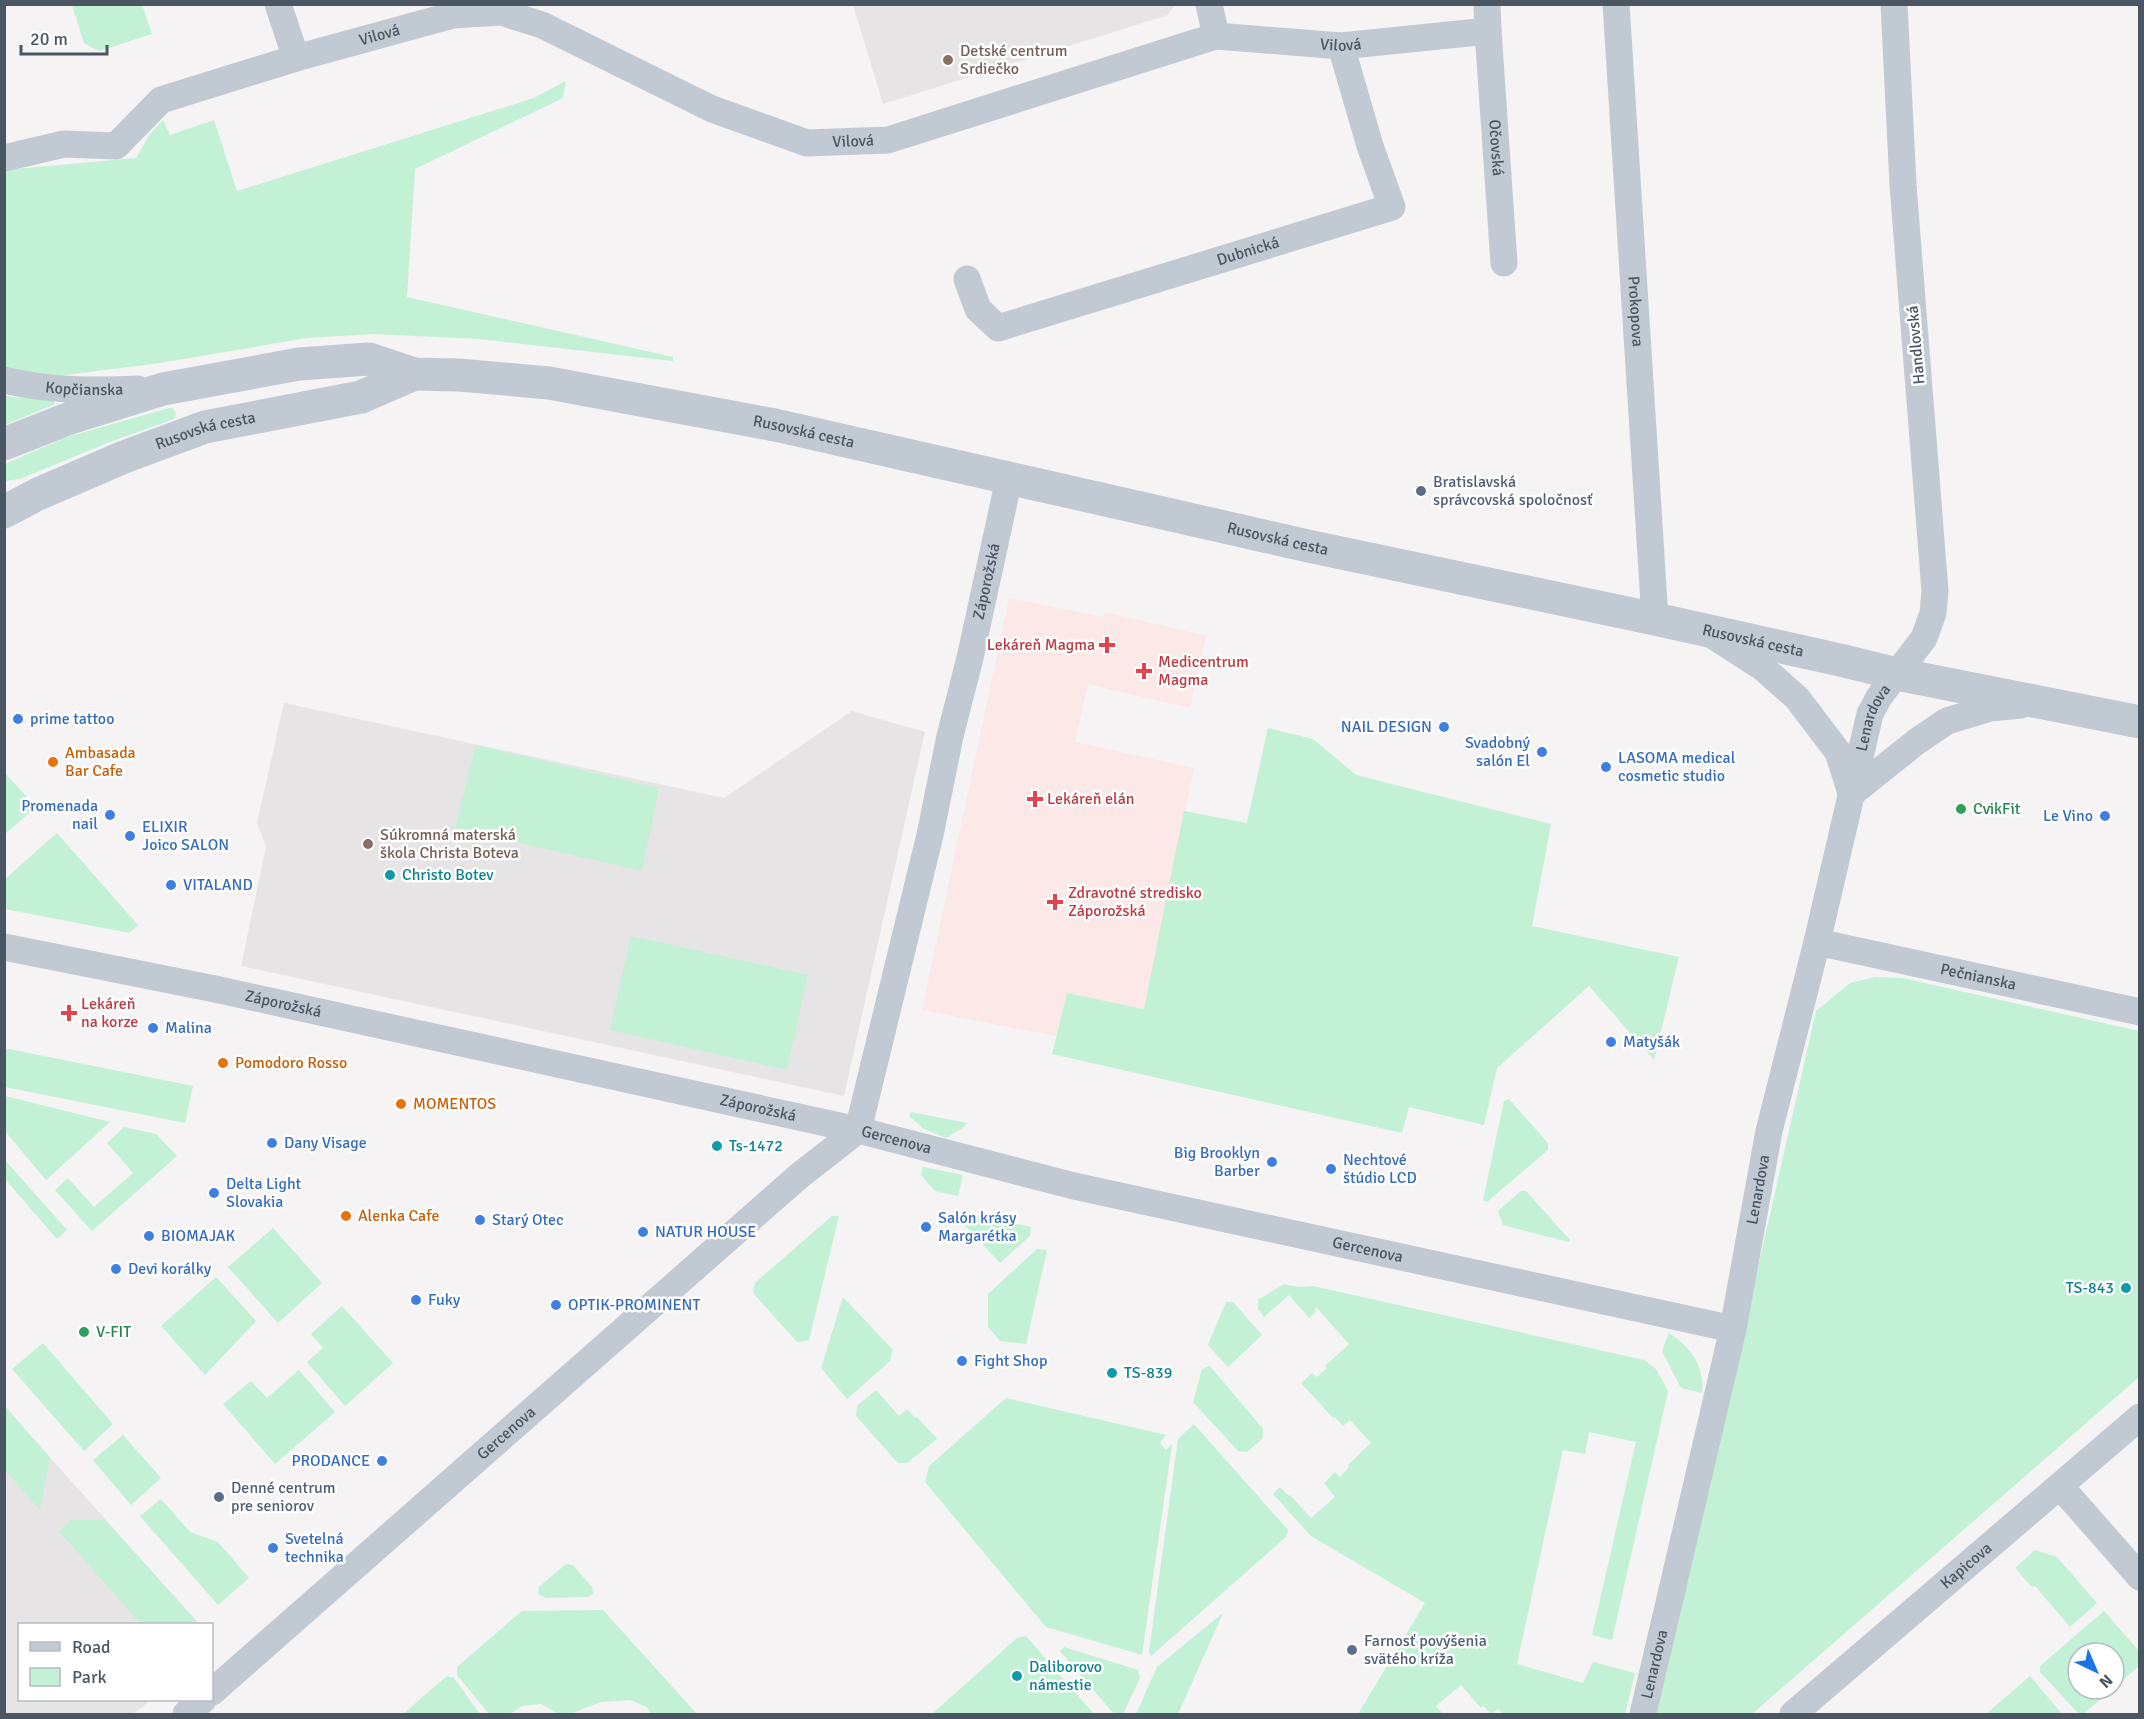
<svg xmlns="http://www.w3.org/2000/svg" width="2144" height="1719" font-family="Signika,sans-serif">
	<rect width="100%" height="100%" fill="#f5f3f3"/>
	<g fill="#e6e4e5">
		<polygon points="853,5 853,4 1175,5 1168,15 883,104"/>
		<polygon points="284,703 724,798 852,711 925,732 844,1096 241,966 266,847 257,823"/>
		<polygon points="4,1406 199,1624 20,1624 20,1700 151,1700 133,1714 5,1714"/>
	</g>
	<polygon fill="#fce8e6" points="1009,598 1103,617 1105,612 1206,636 1190,708 1088,684 1075,742 1194,768 1144,1009 1067,993 1056,1036 922,1010"/>
	<g fill="#c3f1d5">
		<polygon points="72,5 142,5 152,34 99,51 84,43"/>
		<polygon points="566,81 563,98 415,169 407,297 673,357 673,361 479,339 374,334 307,338 160,363 57,376 19,372 5,367 4,170 136,158 150,134 163,120 170,135 214,120 237,191 534,98"/>
		<polygon points="5,395 12,397 53,400 55,404 5,425"/>
		<polygon points="169,408 173,408 176,414 174,419 107,443 20,479 5,481 5,464 67,437"/>
		<polygon points="1268,728 1313,739 1356,775 1551,824 1532,926 1679,957 1654,1060 1589,986 1497,1068 1484,1125 1409,1107 1402,1133 1052,1054 1067,993 1144,1009 1184,811 1247,823"/>
		<polygon points="476,745 659,788 642,871 455,828"/>
		<polygon points="4,772 36,807 5,834 4,834"/>
		<polygon points="57,833 138,925 129,933 5,909 5,879"/>
		<polygon points="631,936 808,975 787,1070 610,1030"/>
		<polygon points="1875,977 1902,978 2139,1031 2139,1377 1752,1714 1657,1714 1816,1011 1850,983"/>
		<polygon points="4,1048 193,1086 185,1123 5,1087"/>
		<polygon points="4,1096 5,1096 110,1122 46,1180 5,1131"/>
		<polygon points="1509,1099 1548,1143 1548,1150 1487,1202 1483,1200 1504,1101"/>
		<polygon points="911,1112 967,1123 963,1128 946,1138 924,1129 909,1116"/>
		<polygon points="124,1127 156,1134 177,1156 92,1231 55,1190 68,1178 94,1207 133,1173 107,1143"/>
		<polygon points="5,1160 67,1230 57,1239 5,1179"/>
		<polygon points="923,1167 963,1175 958,1196 935,1191 921,1175"/>
		<polygon points="1521,1191 1526,1191 1570,1240 1568,1242 1503,1225 1498,1211"/>
		<polygon points="961,1212 1031,1227 1030,1236 1000,1263 960,1220"/>
		<polygon points="832,1216 839,1216 809,1340 797,1342 754,1294 753,1289 756,1282"/>
		<polygon points="273,1228 322,1283 278,1323 228,1267"/>
		<polygon points="1037,1249 1047,1250 1026,1344 1000,1341 988,1327 988,1294"/>
		<polygon points="216,1277 256,1321 205,1375 161,1326"/>
		<polygon points="1284,1284 1298,1287 1313,1286 1644,1360 1656,1369 1668,1391 1612,1640 1592,1635 1636,1442 1589,1432 1585,1454 1563,1450 1517,1664 1583,1683 1593,1662 1635,1673 1625,1714 1503,1714 1498,1709 1491,1714 1483,1706 1481,1708 1461,1685 1436,1706 1443,1714 1358,1714 1425,1603 1311,1536 1273,1494 1280,1487 1289,1496 1290,1495 1311,1518 1335,1497 1324,1483 1335,1472 1340,1477 1349,1467 1348,1465 1371,1443 1350,1420 1343,1426 1335,1417 1333,1418 1301,1383 1312,1373 1317,1377 1327,1368 1325,1366 1349,1344 1316,1307 1315,1313 1309,1318 1289,1295 1264,1317 1258,1309 1258,1300"/>
		<polygon points="843,1297 893,1350 890,1361 847,1399 821,1368"/>
		<polygon points="1226,1302 1233,1302 1262,1335 1228,1367 1208,1345"/>
		<polygon points="342,1306 393,1363 345,1406 307,1362 323,1348 311,1334"/>
		<path d="M1669,1333C1691,1347 1705,1367 1702,1393L1681,1388L1662,1351Z"/>
		<polygon points="43,1343 113,1424 84,1451 12,1369"/>
		<polygon points="1210,1366 1263,1429 1263,1438 1247,1452 1238,1451 1193,1402 1202,1369"/>
		<polygon points="299,1370 335,1412 275,1464 223,1404 251,1381 267,1398"/>
		<polygon points="876,1390 899,1416 907,1409 915,1418 917,1417 937,1439 907,1463 898,1463 856,1416 857,1406"/>
		<polygon points="1006,1398 1166,1435 1160,1443 1166,1450 1172,1444 1142,1655 1046,1627 925,1482 929,1466"/>
		<polygon points="5,1406 50,1458 40,1510 5,1470"/>
		<polygon points="1194,1424 1288,1530 1286,1537 1151,1656 1149,1652 1178,1439"/>
		<polygon points="123,1435 161,1478 131,1505 93,1460"/>
		<polygon points="161,1499 190,1532 218,1542 249,1578 218,1605 140,1516"/>
		<polygon points="72,1520 105,1520 199,1624 141,1624 59,1531"/>
		<polygon points="2035,1550 2057,1557 2097,1603 2070,1627 2035,1586 2032,1587 2015,1568"/>
		<polygon points="566,1564 573,1565 592,1587 593,1594 587,1597 546,1598 538,1594 539,1587"/>
		<polygon points="603,1610 697,1714 651,1714 647,1707 630,1700 601,1702 570,1714 558,1714 541,1704 522,1706 510,1714 489,1714 457,1675 457,1667 522,1611"/>
		<polygon points="2104,1611 2139,1651 2139,1666 2114,1688 2114,1653 2078,1653 2078,1689 2113,1689 2083,1714 2079,1714 2040,1672 2040,1666"/>
		<polygon points="1223,1613 1178,1714 1136,1714 1157,1667"/>
		<polygon points="1026,1636 1094,1714 932,1714 1017,1638"/>
		<polygon points="1064,1647 1138,1670 1140,1678 1123,1714 1114,1714 1060,1651"/>
		<polygon points="447,1676 454,1678 480,1714 403,1714"/>
		<polygon points="2030,1676 2062,1714 1986,1714"/>
	</g>
	<g fill="none" stroke-linecap="round" stroke-linejoin="round">
		<g stroke="#c1cad2" stroke-width="27">
			<polyline points="278,4 296,58"/>
			<polyline points="1209,4 1216,36"/>
			<path id="s1" d="M1616,4L1655,619"/>
			<path id="s2" d="M1488,31L1504,263"/>
			<path id="s3" d="M4,158L64,144L116,146L161,100L296,58L453,15L501,12L542,25L712,109L807,143L888,140L1216,36L1341,46L1488,31L1487,4"/>
			<path id="s4" d="M967,279L978,309L998,328L1392,207L1370,146L1341,46"/>
			<path id="s5" d="M4,380C49,391 93,391 138,389"/>
			<polyline points="1715,637 1763,668 1797,698 1838,752 1851,793"/>
			<polyline points="1851,794 1916,742 1947,721 1990,708 2021,705"/>
			<path id="s6" d="M1817,942L2140,1012"/>
			<path id="s7" d="M4,947L215,989L858,1130L930,835L950,736L970,658L1009,479"/>
			<polyline points="2060,1486 2140,1577"/>
			<path id="s8" d="M212,1692L799,1176L858,1130L1074,1186L1733,1329"/>
			<polyline points="186,1714 203,1700"/>
			<path id="s9" d="M1643,1714L1733,1329L1769,1131L1817,942L1870,714L1879,697L1924,638L1933,613L1935,591L1903,185L1894,4"/>
			<path id="s10" d="M1793,1714L2140,1417"/>
		</g>
		<g stroke="#c1cad2" stroke-width="33">
			<path id="s11" d="M4,444L70,418L163,389L299,364L369,359L414,374L459,375L549,383L775,425L1308,546L1655,619L1840,660L1897,674L2140,722"/>
			<path id="s12" d="M4,512L38,494L124,457L205,427L361,397L414,374"/>
		</g>
	</g>
	<g fill="#8d6e63" stroke="#fff" stroke-width="2">
		<circle cx="948" cy="60" r="6"/>
		<circle cx="368" cy="844" r="6"/>
	</g>
	<g fill="#5c6f8a" stroke="#fff" stroke-width="2">
		<circle cx="1421" cy="491" r="6"/>
		<circle cx="219" cy="1497" r="6"/>
		<circle cx="1352" cy="1650" r="6"/>
	</g>
	<g fill="#e0444e" stroke="#fff" stroke-width="2">
		<path d="M1104 636h6v6h6v6h-6v6h-6v-6h-6v-6h6z"/>
		<path d="M1141 662h6v6h6v6h-6v6h-6v-6h-6v-6h6z"/>
		<path d="M1032 790h6v6h6v6h-6v6h-6v-6h-6v-6h6z"/>
		<path d="M1052 893h6v6h6v6h-6v6h-6v-6h-6v-6h6z"/>
		<path d="M66 1004h6v6h6v6h-6v6h-6v-6h-6v-6h6z"/>
	</g>
	<g fill="#3f7fe0" stroke="#fff" stroke-width="2">
		<circle cx="18" cy="719" r="6"/>
		<circle cx="1444" cy="727" r="6"/>
		<circle cx="1542" cy="752" r="6"/>
		<circle cx="1606" cy="767" r="6"/>
		<circle cx="110" cy="815" r="6"/>
		<circle cx="2105" cy="816" r="6"/>
		<circle cx="130" cy="836" r="6"/>
		<circle cx="171" cy="885" r="6"/>
		<circle cx="153" cy="1028" r="6"/>
		<circle cx="1611" cy="1042" r="6"/>
		<circle cx="272" cy="1143" r="6"/>
		<circle cx="1272" cy="1162" r="6"/>
		<circle cx="1331" cy="1169" r="6"/>
		<circle cx="214" cy="1193" r="6"/>
		<circle cx="480" cy="1220" r="6"/>
		<circle cx="926" cy="1227" r="6"/>
		<circle cx="643" cy="1232" r="6"/>
		<circle cx="149" cy="1236" r="6"/>
		<circle cx="116" cy="1269" r="6"/>
		<circle cx="416" cy="1300" r="6"/>
		<circle cx="556" cy="1305" r="6"/>
		<circle cx="962" cy="1361" r="6"/>
		<circle cx="382" cy="1461" r="6"/>
		<circle cx="273" cy="1548" r="6"/>
	</g>
	<g fill="#e8710a" stroke="#fff" stroke-width="2">
		<circle cx="53" cy="762" r="6"/>
		<circle cx="223" cy="1063" r="6"/>
		<circle cx="401" cy="1104" r="6"/>
		<circle cx="346" cy="1216" r="6"/>
	</g>
	<g fill="#2e9e5b" stroke="#fff" stroke-width="2">
		<circle cx="1961" cy="809" r="6"/>
		<circle cx="84" cy="1332" r="6"/>
	</g>
	<g fill="#0f9aa8" stroke="#fff" stroke-width="2">
		<circle cx="390" cy="875" r="6"/>
		<circle cx="717" cy="1146" r="6"/>
		<circle cx="2126" cy="1288" r="6"/>
		<circle cx="1112" cy="1373" r="6"/>
		<circle cx="1017" cy="1676" r="6"/>
	</g>
	<g text-anchor="middle" dominant-baseline="central" stroke-width="5" stroke-linejoin="round" paint-order="stroke">
		<g font-size="16" fill="#4a5661" stroke="#fff">
			<text stroke="none"><textPath href="#s3" startOffset="406">Vilová</textPath></text>
			<text stroke="none"><textPath href="#s3" startOffset="1414">Vilová</textPath></text>
			<text stroke="none"><textPath href="#s3" startOffset="910">Vilová</textPath></text>
			<text stroke="none"><textPath href="#s2" startOffset="117">Očovská</textPath></text>
			<text stroke="none"><textPath href="#s4" startOffset="321">Dubnická</textPath></text>
			<text stroke="none"><textPath href="#s1" startOffset="308">Prokopova</textPath></text>
			<text transform="translate(1916 345) rotate(-95)">Handlovská</text>
			<text stroke="none"><textPath href="#s5" startOffset="81">Kopčianska</textPath></text>
			<text stroke="none"><textPath href="#s12" startOffset="218">Rusovská cesta</textPath></text>
			<text stroke="none"><textPath href="#s11" startOffset="819">Rusovská cesta</textPath></text>
			<text stroke="none"><textPath href="#s11" startOffset="1305">Rusovská cesta</textPath></text>
			<text stroke="none"><textPath href="#s7" startOffset="1437">Záporožská</textPath></text>
			<text stroke="none"><textPath href="#s11" startOffset="1791">Rusovská cesta</textPath></text>
			<text stroke="none"><textPath href="#s9" startOffset="1023">Lenardova</textPath></text>
			<text stroke="none"><textPath href="#s6" startOffset="165">Pečnianska</textPath></text>
			<text stroke="none"><textPath href="#s7" startOffset="285">Záporožská</textPath></text>
			<text stroke="none"><textPath href="#s7" startOffset="771">Záporožská</textPath></text>
			<text stroke="none"><textPath href="#s8" startOffset="896">Gercenova</textPath></text>
			<text stroke="none"><textPath href="#s9" startOffset="537">Lenardova</textPath></text>
			<text stroke="none"><textPath href="#s8" startOffset="1380">Gercenova</textPath></text>
			<text stroke="none"><textPath href="#s8" startOffset="392">Gercenova</textPath></text>
			<text stroke="none"><textPath href="#s10" startOffset="228">Kapicova</textPath></text>
			<text stroke="none"><textPath href="#s9" startOffset="51">Lenardova</textPath></text>
		</g>
		<g font-size="16" fill="#785e54" stroke="#fff" text-anchor="start">
			<text x="960" y="51">Detské centrum<tspan x="960" dy="18">Srdiečko</tspan></text>
			<text x="380" y="835">Súkromná materská<tspan x="380" dy="18">škola Christa Boteva</tspan></text>
		</g>
		<g font-size="16" fill="#4e5e75" stroke="#fff" text-anchor="start">
			<text x="1433" y="482">Bratislavská<tspan x="1433" dy="18">správcovská spoločnosť</tspan></text>
			<text x="231" y="1488">Denné centrum<tspan x="231" dy="18">pre seniorov</tspan></text>
			<text x="1364" y="1641">Farnosť povýšenia<tspan x="1364" dy="18">svätého kríža</tspan></text>
		</g>
		<g font-size="16" fill="#be3a42" stroke="#fff" text-anchor="start">
			<text x="1095" y="645" text-anchor="end">Lekáreň Magma</text>
			<text x="1158" y="662">Medicentrum<tspan x="1158" dy="18">Magma</tspan></text>
			<text x="1047" y="799">Lekáreň elán</text>
			<text x="1068" y="893">Zdravotné stredisko<tspan x="1068" dy="18">Záporožská</tspan></text>
			<text x="81" y="1004">Lekáreň<tspan x="81" dy="18">na korze</tspan></text>
		</g>
		<g font-size="16" fill="#366cbe" stroke="#fff" text-anchor="start">
			<text x="30" y="719">prime tattoo</text>
			<text x="1432" y="727" text-anchor="end">NAIL DESIGN</text>
			<text x="1530" y="743" text-anchor="end">Svadobný<tspan x="1530" dy="18">salón El</tspan></text>
			<text x="1618" y="758">LASOMA medical<tspan x="1618" dy="18">cosmetic studio</tspan></text>
			<text x="98" y="806" text-anchor="end">Promenada<tspan x="98" dy="18">nail</tspan></text>
			<text x="2093" y="816" text-anchor="end">Le Vino</text>
			<text x="142" y="827">ELIXIR<tspan x="142" dy="18">Joico SALON</tspan></text>
			<text x="183" y="885">VITALAND</text>
			<text x="165" y="1028">Malina</text>
			<text x="1623" y="1042">Matyšák</text>
			<text x="284" y="1143">Dany Visage</text>
			<text x="1260" y="1153" text-anchor="end">Big Brooklyn<tspan x="1260" dy="18">Barber</tspan></text>
			<text x="1343" y="1160">Nechtové<tspan x="1343" dy="18">štúdio LCD</tspan></text>
			<text x="226" y="1184">Delta Light<tspan x="226" dy="18">Slovakia</tspan></text>
			<text x="938" y="1218">Salón krásy<tspan x="938" dy="18">Margarétka</tspan></text>
			<text x="492" y="1220">Starý Otec</text>
			<text x="655" y="1232">NATUR HOUSE</text>
			<text x="161" y="1236">BIOMAJAK</text>
			<text x="128" y="1269">Devi korálky</text>
			<text x="428" y="1300">Fuky</text>
			<text x="568" y="1305">OPTIK-PROMINENT</text>
			<text x="974" y="1361">Fight Shop</text>
			<text x="370" y="1461" text-anchor="end">PRODANCE</text>
			<text x="285" y="1539">Svetelná<tspan x="285" dy="18">technika</tspan></text>
		</g>
		<g font-size="16" fill="#c56008" stroke="#fff" text-anchor="start">
			<text x="65" y="753">Ambasada<tspan x="65" dy="18">Bar Cafe</tspan></text>
			<text x="235" y="1063">Pomodoro Rosso</text>
			<text x="413" y="1104">MOMENTOS</text>
			<text x="358" y="1216">Alenka Cafe</text>
		</g>
		<g font-size="16" fill="#27864d" stroke="#fff" text-anchor="start">
			<text x="1973" y="809">CvikFit</text>
			<text x="96" y="1332">V-FIT</text>
		</g>
		<g font-size="16" fill="#0d838f" stroke="#fff" text-anchor="start">
			<text x="402" y="875">Christo Botev</text>
			<text x="729" y="1146">Ts-1472</text>
			<text x="2114" y="1288" text-anchor="end">TS-843</text>
			<text x="1124" y="1373">TS-839</text>
			<text x="1029" y="1667">Daliborovo<tspan x="1029" dy="18">námestie</tspan></text>
		</g>
	</g>
	<rect width="2144" height="1719" fill="none" stroke="#4a5661" stroke-width="12"/>
	<rect x="18" y="1623" width="195" height="78" fill="#ffffff" stroke="#b7bbc0" stroke-width="1.5"/>
	<rect x="30" y="1642" width="30" height="9" fill="#c1cad2" stroke="#b7bbc0" stroke-width="1.5"/>
	<text x="72" y="1653" font-size="18" fill="#4a5661">Road</text>
	<rect x="30" y="1668" width="30" height="18" fill="#c3f1d5" stroke="#b7bbc0" stroke-width="1.5"/>
	<text x="72" y="1683" font-size="18" fill="#4a5661">Park</text>
	<g transform="translate(2096 1671) rotate(136)"><circle r="28" fill="#ffffff" stroke="#b7bbc0" stroke-width="1.5"/>
	<path d="M0-4.5L10 22L0 15L-10 22Z" fill="#1a73e8"/>
	<text y="-9" font-size="16" font-weight="bold" text-anchor="middle" fill="#4a5661">N</text>
	</g>
	<path d="M21 45v9h86v-9" fill="none" stroke="#4a5661" stroke-width="3"/>
	<text x="30" y="45" font-size="18" fill="#4a5661" stroke="#ffffff" stroke-width="4.5" paint-order="stroke">20 m</text>
</svg>
